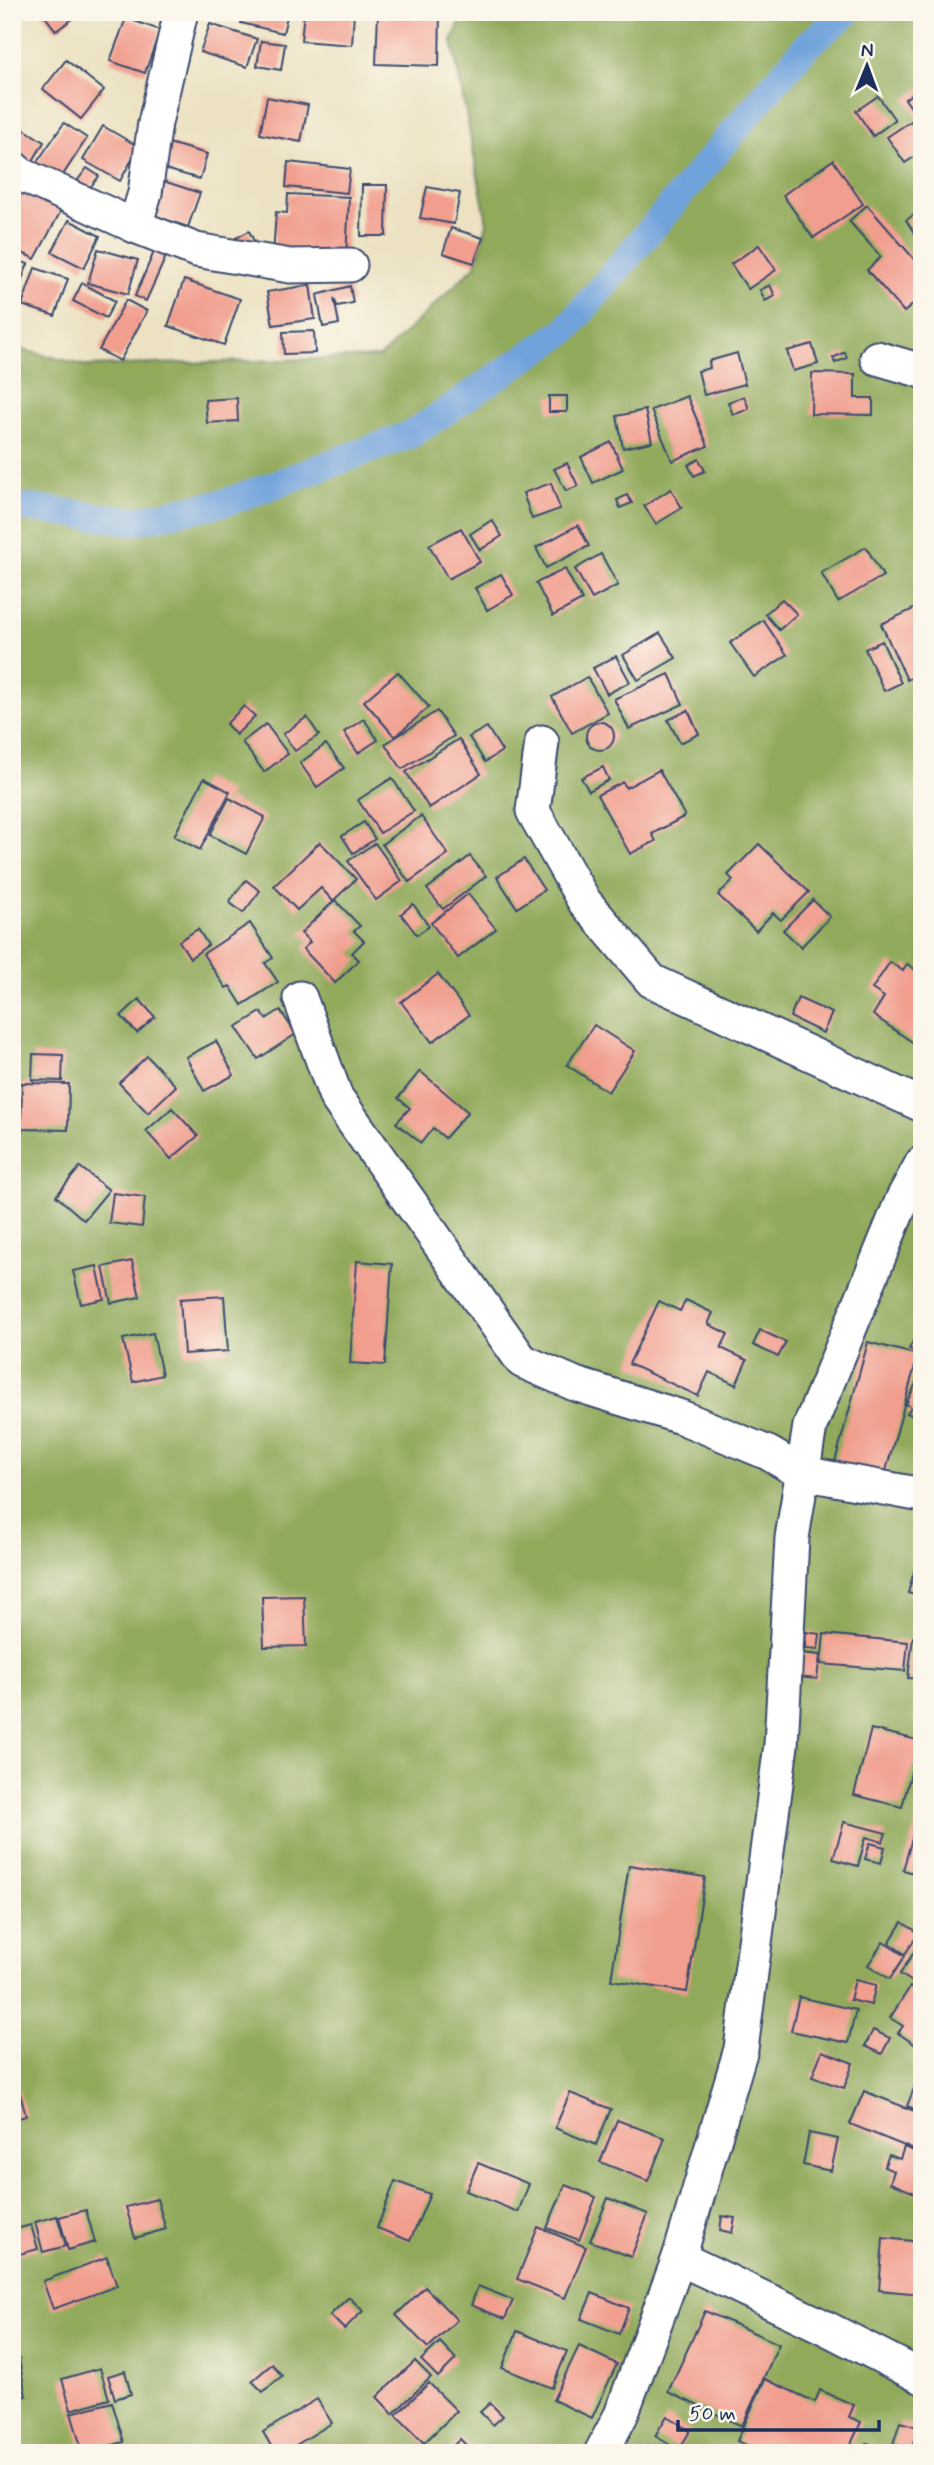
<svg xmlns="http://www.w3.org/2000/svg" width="934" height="2465" font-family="Mynerve,sans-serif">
	<rect width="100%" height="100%" fill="#fbf7ec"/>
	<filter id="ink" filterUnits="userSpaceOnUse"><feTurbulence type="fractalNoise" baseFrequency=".0143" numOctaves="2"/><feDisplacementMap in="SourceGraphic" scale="14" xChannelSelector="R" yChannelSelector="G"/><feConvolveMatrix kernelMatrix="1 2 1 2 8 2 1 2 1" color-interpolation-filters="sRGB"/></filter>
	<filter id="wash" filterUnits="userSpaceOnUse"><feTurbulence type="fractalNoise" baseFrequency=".00686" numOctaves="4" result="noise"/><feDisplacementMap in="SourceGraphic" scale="28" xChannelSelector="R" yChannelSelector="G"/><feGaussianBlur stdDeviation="1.57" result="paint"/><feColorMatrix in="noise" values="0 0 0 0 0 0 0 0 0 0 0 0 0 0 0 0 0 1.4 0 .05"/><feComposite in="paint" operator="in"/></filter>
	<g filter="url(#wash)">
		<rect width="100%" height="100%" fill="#ece2c2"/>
		<polygon fill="#90a95a" stroke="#566c5c" stroke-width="2" points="464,12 922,12 922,2453 12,2453 12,347 87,366 380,357 476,265 487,223 452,41"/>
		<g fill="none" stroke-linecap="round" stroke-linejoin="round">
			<polyline stroke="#70a2db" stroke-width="28" points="12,506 133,521 227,502 412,434 565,331 807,45 848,12"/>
		</g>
		<g id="blocks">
			<g fill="#f19e8e">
				<polygon points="42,12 67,12 72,19 56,31"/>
				<polygon points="243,12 288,12 283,33 241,23"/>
				<polygon points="304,12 354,12 352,45 301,41"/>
				<polygon points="378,12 440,12 439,66 376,64"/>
				<polygon points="126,18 160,30 145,73 110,61"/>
				<polygon points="210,24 257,39 247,67 200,52"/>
				<polygon points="261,41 285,44 281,70 257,66"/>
				<polygon points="66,60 104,90 81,119 43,89"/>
				<polygon points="922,87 922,123 905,99"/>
				<polygon points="878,96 895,120 873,136 856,111"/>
				<polygon points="267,97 308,105 301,142 260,134"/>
				<polygon points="911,121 922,136 922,152 905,163 887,137"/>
				<polygon points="64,123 87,138 59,181 35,165"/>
				<polygon points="19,126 44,142 31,164 12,152 12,136"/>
				<polygon points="103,126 139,147 120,181 83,160"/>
				<polygon points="158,140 207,154 200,179 151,165"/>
				<polygon points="833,160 863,204 813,238 783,195"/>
				<polygon points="288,162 350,169 347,193 286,187"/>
				<polygon points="87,168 99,176 86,193 74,185"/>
				<polygon points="154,178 200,193 188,227 143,212"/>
				<polygon points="20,184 63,207 35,259 12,248 12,200"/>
				<polygon points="362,185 387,185 386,236 361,236"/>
				<polygon points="427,187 460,193 454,224 420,218"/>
				<polygon points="288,194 349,197 346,259 273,255 276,212 287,213"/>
				<polygon points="867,205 922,268 922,297 904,312 867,270 881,257 849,221"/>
				<polygon points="922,210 922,245 906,220"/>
				<polygon points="69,220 100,236 84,268 52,252"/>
				<polygon points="451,228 483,238 474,263 443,253"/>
				<polygon points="249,231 254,241 241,248 236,238"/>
				<polygon points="759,245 776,270 748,289 731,264"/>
				<polygon points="156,247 168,252 146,301 135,296"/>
				<polygon points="98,249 138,260 128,294 88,283"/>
				<polygon points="12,258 28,264 12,304"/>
				<polygon points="35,268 68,279 55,316 22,305"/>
				<polygon points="184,280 240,299 224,345 168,326"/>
				<polygon points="82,283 115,301 106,318 73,301"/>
				<polygon points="310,285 315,319 273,325 267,292"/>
				<polygon points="770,285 775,296 765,301 760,290"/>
				<polygon points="350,286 353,303 337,306 334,298 339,324 323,327 317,295"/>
				<polygon points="126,300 147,311 120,361 99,350"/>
				<polygon points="314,331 315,353 284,354 283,332"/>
				<polygon points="812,344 818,364 793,371 787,351"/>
				<polygon points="845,352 847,358 835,363 833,358"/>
				<polygon points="737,353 745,384 704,395 698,371 710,368 709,361"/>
				<polygon points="812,373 855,374 855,398 873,398 873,415 811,414"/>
				<rect x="549" y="396" width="18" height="16"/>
				<polygon points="687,396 708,446 672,461 651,410"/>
				<polygon points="744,396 749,409 733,415 728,402"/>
				<polygon points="237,398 238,421 207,423 205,400"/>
				<polygon points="645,410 652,442 623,448 617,416"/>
				<polygon points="611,442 623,469 593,483 581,457"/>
				<polygon points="699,459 705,471 694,476 688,465"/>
				<polygon points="567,463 578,486 566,491 554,469"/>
				<polygon points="551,483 560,509 532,519 523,493"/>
				<polygon points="671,489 682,508 656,524 644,506"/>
				<polygon points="627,495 632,503 620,508 617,500"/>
				<polygon points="492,520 502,536 480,550 470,534"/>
				<polygon points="578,525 589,546 546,568 536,548"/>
				<polygon points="461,528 480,562 448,579 429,545"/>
				<polygon points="866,547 883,576 838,602 821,573"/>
				<polygon points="601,554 618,585 592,599 575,569"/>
				<polygon points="565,569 582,600 553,616 536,583"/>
				<polygon points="501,574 513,595 487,610 475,588"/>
				<polygon points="782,599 797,614 779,630 765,614"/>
				<polygon points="922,605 922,673 907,680 881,624"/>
				<polygon points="763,620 787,655 754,677 730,643"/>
				<polygon points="660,633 676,658 638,680 623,655"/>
				<polygon points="882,641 901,683 884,691 865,649"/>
				<polygon points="616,656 630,682 607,694 593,668"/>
				<polygon points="398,672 429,707 395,737 364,701"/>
				<polygon points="669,674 683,704 629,729 614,699"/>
				<polygon points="587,677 608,713 572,733 552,697"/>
				<polygon points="244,706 255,716 236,735 226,724"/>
				<polygon points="688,710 699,734 680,743 668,720"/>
				<polygon points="437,711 454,736 402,769 385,744"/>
				<polygon points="307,717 319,735 295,751 283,734"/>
				<polygon points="364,719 378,740 358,753 344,732"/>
				<circle cx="600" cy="736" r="14"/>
				<polygon points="266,724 288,754 264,772 242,742"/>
				<polygon points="487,727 502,751 485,762 469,737"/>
				<polygon points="459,739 481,774 429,808 406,772"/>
				<polygon points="326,744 344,768 317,787 300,763"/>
				<polygon points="603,767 609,780 589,791 581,778"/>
				<polygon points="659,770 685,816 652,834 656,841 630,854 597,795 623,782 626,788"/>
				<polygon points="204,778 230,792 200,850 174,836"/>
				<polygon points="392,778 414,811 380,833 358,800"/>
				<polygon points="229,798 265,817 246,854 210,835"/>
				<polygon points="421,816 448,854 409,882 382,844"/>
				<polygon points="364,822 375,839 353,853 342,836"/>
				<polygon points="320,842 356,879 333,901 321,888 297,910 274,886"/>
				<polygon points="375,843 402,881 376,900 348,861"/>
				<polygon points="759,844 809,892 781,920 773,913 756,931 718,895 733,880 728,875"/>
				<polygon points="470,856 486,876 443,909 427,889"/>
				<polygon points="524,859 544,890 517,908 497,877"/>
				<polygon points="246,880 260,891 243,913 229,902"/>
				<polygon points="468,894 496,929 458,958 431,923"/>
				<polygon points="335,900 360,926 354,931 364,941 352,953 359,960 335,983 303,949 310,942 301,933"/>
				<polygon points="813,900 830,917 801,947 783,930"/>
				<polygon points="413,904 429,926 417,935 401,914"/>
				<polygon points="250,923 273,958 265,963 278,982 242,1005 230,986 226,988 203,954"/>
				<polygon points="198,929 208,945 190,958 179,941"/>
				<polygon points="890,962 903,971 907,964 922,974 921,1048 873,1015 884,997 872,989"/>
				<polygon points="438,974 469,1015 432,1042 401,1002"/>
				<polygon points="798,998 832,1013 823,1033 790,1017"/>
				<polygon points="139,999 155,1017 137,1033 121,1016"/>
				<polygon points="280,1010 296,1034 258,1059 236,1027 261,1012 266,1019"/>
				<polygon points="594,1025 635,1051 608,1092 567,1065"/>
				<polygon points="216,1041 234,1075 204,1091 186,1057"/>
				<polygon points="33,1054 63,1055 62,1081 32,1080"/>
				<polygon points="147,1056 176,1086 148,1113 119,1083"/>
				<polygon points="420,1071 468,1112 445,1138 433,1128 421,1143 396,1123 410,1108 398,1098"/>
				<polygon points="22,1083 69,1084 68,1130 21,1129"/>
				<polygon points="172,1108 198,1136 171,1159 146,1131"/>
				<polygon points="80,1167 109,1190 84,1220 56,1196"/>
				<polygon points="113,1193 145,1197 142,1227 109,1223"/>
				<polygon points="132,1261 140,1297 111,1303 103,1267"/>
				<polygon points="357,1261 392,1264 385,1365 350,1363"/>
				<polygon points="97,1266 104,1299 81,1304 73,1271"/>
				<polygon points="224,1296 228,1351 184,1354 180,1299"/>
				<polygon points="686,1300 713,1313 708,1324 728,1334 721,1348 747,1360 736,1385 709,1372 698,1396 629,1364 659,1301 680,1311"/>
				<polygon points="922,1324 922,1355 909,1349"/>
				<polygon points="760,1330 786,1342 778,1357 753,1345"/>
				<polygon points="153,1333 162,1375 133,1382 123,1339"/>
				<polygon points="868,1342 918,1355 884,1478 834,1465"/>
				<polygon points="922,1371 922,1420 907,1413 911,1407 906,1404"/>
				<polygon points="921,1450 922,1450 922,1476 914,1474"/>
				<polygon points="921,1547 922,1547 922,1597 908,1593"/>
				<polygon points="304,1596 306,1646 264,1647 262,1597"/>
				<polygon points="806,1632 820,1634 818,1649 805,1648"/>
				<polygon points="824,1634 908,1642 905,1671 821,1664"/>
				<polygon points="913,1637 922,1638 922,1679 908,1678"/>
				<polygon points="800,1653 820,1655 817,1679 798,1677"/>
				<polygon points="871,1729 922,1741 922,1767 913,1765 902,1807 854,1795"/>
				<polygon points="917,1821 922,1822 922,1875 903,1870"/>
				<polygon points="844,1822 886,1833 883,1842 866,1837 858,1866 833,1859"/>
				<polygon points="870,1843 885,1847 881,1863 865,1859"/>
				<polygon points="629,1865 705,1877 687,1992 611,1980"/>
				<polygon points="902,1922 919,1933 905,1954 889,1943"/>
				<polygon points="922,1940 922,1988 900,1974"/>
				<polygon points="883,1942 905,1956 890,1979 868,1965"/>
				<polygon points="855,1980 876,1985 871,2005 850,2000"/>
				<polygon points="910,1987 922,1994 920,2048 898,2033 903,2026 890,2018"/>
				<polygon points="799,1997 856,2010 848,2043 791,2031"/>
				<polygon points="873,2030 890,2038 882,2054 865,2046"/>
				<polygon points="822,2051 853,2063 844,2088 812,2077"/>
				<polygon points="17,2082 26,2116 12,2120 12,2083"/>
				<polygon points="915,2086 922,2089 922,2112 907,2106"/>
				<polygon points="864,2091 922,2114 922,2153 850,2124"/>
				<polygon points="570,2093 611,2109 596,2145 555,2128"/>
				<polygon points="617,2120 665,2138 648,2181 600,2162"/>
				<polygon points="809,2133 838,2139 831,2171 803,2165"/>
				<polygon points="904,2147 922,2154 922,2196 890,2183 894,2171 884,2167 889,2155 900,2159"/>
				<polygon points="478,2163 529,2184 518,2212 466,2191"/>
				<polygon points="395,2181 430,2194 410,2241 377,2228"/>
				<polygon points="565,2185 596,2197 579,2240 547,2228"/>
				<polygon points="608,2198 648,2214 631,2257 590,2241"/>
				<polygon points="157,2199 166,2229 135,2238 126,2207"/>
				<polygon points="86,2210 95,2242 68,2250 59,2217"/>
				<polygon points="57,2216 66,2246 43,2252 35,2222"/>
				<polygon points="722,2216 735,2218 732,2233 720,2230"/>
				<polygon points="31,2225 38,2249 12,2256 12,2230"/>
				<polygon points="538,2227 586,2247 565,2298 517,2279"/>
				<polygon points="883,2238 922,2242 921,2294 879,2290"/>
				<polygon points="107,2257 117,2286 53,2309 43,2281"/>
				<polygon points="478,2286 513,2300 505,2319 471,2305"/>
				<polygon points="425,2287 457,2320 428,2348 396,2315"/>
				<polygon points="592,2293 629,2308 619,2334 581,2319"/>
				<polygon points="349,2297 363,2311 344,2329 330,2315"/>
				<polygon points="705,2311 779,2344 742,2426 668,2392"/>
				<polygon points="517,2331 567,2351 552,2388 502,2368"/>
				<polygon points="440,2342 456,2359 438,2377 421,2360"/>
				<polygon points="579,2346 617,2364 592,2418 553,2400"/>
				<polygon points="19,2359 26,2396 12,2399 12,2360"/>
				<polygon points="415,2361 431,2377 393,2414 377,2397"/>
				<polygon points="272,2364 282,2376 263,2392 252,2381"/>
				<polygon points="100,2368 109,2399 71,2410 62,2379"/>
				<polygon points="125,2371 131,2394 115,2399 108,2376"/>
				<polygon points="765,2379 815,2402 820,2390 854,2405 849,2417 861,2422 847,2453 764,2453 737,2441"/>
				<polygon points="429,2383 457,2411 424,2443 396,2415"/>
				<polygon points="317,2399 332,2423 283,2453 275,2453 263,2432"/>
				<polygon points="112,2402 124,2442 83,2453 71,2413"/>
				<polygon points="490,2403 503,2416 493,2425 480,2412"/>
				<polygon points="667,2416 690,2431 679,2450 655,2436"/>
				<polygon points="900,2422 918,2427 911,2450 893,2444"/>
				<polygon points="460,2439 474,2453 446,2453"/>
				<polygon points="867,2443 897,2452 897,2453 864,2453"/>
				<polygon points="337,2444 343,2453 323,2453"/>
			</g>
		</g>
	</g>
	<g filter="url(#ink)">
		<use href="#blocks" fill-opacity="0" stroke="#3a4a6d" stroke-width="2"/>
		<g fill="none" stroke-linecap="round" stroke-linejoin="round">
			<g stroke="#3a4a6d" stroke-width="37">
				<g id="minor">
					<polyline points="12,167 20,174 135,226 196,250 290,266 350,265"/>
					<polyline points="135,226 145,193 155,123 181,12"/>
					<polyline points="877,358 922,371"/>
					<polyline points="542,742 533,811 584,901 652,981 922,1105"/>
					<polyline points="300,998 336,1097 522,1361 575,1384 681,1417 768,1453 802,1473 922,1495"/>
					<polyline points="679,2258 822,2326 922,2377"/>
					<polyline points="601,2453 621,2415 679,2258 741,2049 781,1745 792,1538 810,1426 903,1198 922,1163"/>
				</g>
			</g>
			<use href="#minor" stroke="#fff" stroke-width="33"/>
		</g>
	</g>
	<rect width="934" height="2465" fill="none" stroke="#fbf7ec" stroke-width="42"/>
	<g transform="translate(867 66) rotate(1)" stroke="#fbf7ec" stroke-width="5" paint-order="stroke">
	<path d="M0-5L12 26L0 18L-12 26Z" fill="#1b2f5e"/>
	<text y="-10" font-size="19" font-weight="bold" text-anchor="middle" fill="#1b2f5e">N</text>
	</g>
	<path d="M678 2420v10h201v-10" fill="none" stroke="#1b2f5e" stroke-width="3.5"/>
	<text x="689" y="2420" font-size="21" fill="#1b2f5e" stroke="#fbf7ec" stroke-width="5" paint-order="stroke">50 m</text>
</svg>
